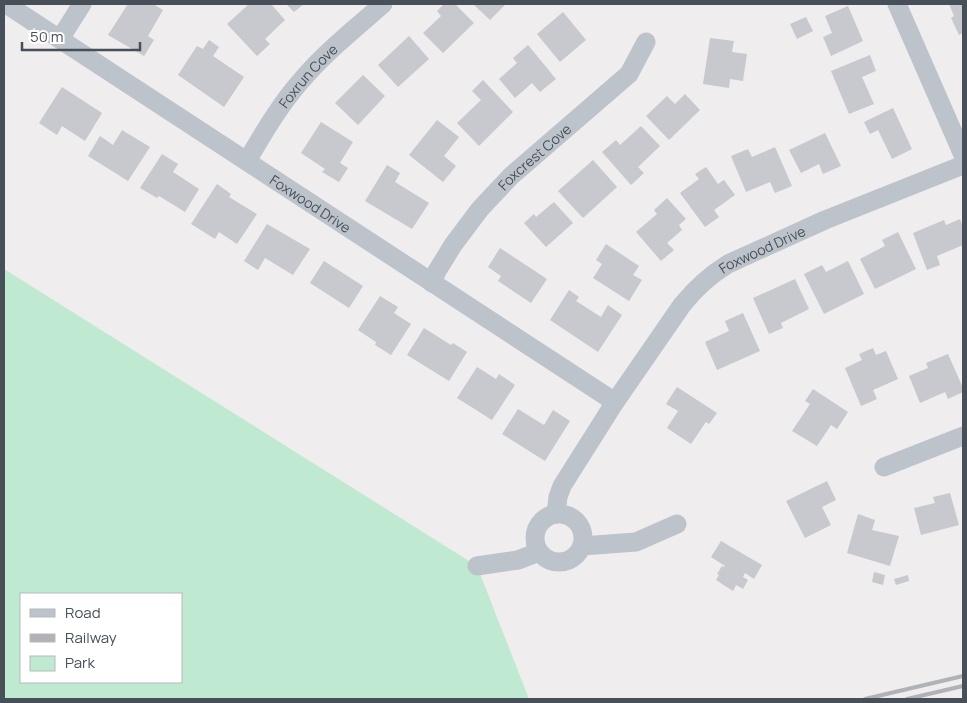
<svg xmlns="http://www.w3.org/2000/svg" width="967" height="703" font-family="Manrope,sans-serif">
	<rect width="100%" height="100%" fill="#efeded"/>
	<path fill="#bfe9d1" fill-rule="evenodd" d="M4,269L477,566L529,699H4ZM21,594H181V682H21Z"/>
	<g fill="#c7c9cf">
		<polygon points="128,4 153,4 163,10 148,36 154,40 144,56 108,35"/>
		<polygon points="249,4 271,4 285,20 265,39 270,44 257,56 227,24"/>
		<polygon points="286,4 304,4 294,12"/>
		<polygon points="444,4 455,4 474,23 443,53 423,33 441,16 437,11"/>
		<polygon points="473,4 506,4 490,20"/>
		<polygon points="949,4 963,4 963,33 959,35 951,18 954,16"/>
		<polygon points="848,6 863,41 831,56 823,37 832,33 825,16"/>
		<polygon points="563,12 586,40 560,62 537,34"/>
		<polygon points="806,17 813,31 797,39 790,24"/>
		<polygon points="409,36 429,59 398,87 378,65"/>
		<polygon points="710,38 734,41 732,52 747,54 743,81 730,79 729,88 703,84"/>
		<polygon points="209,40 219,47 213,56 244,77 224,107 178,75 197,46 203,49"/>
		<polygon points="528,45 556,79 540,92 532,83 515,98 499,79 517,63 513,58"/>
		<polygon points="870,55 876,71 862,77 874,104 849,114 831,71"/>
		<polygon points="363,75 385,96 358,125 335,103"/>
		<polygon points="483,80 513,112 479,146 457,123 481,100 472,91"/>
		<polygon points="62,87 102,113 85,141 62,126 57,135 39,123"/>
		<polygon points="685,94 700,110 669,140 646,116 667,96 675,104"/>
		<polygon points="893,108 912,149 892,159 878,130 870,134 864,122"/>
		<polygon points="437,120 459,137 444,156 456,166 443,182 409,155"/>
		<polygon points="321,122 353,142 340,163 348,168 339,182 322,172 325,169 301,153"/>
		<polygon points="641,126 660,146 638,167 644,173 631,185 602,152 616,140 620,145"/>
		<polygon points="122,130 150,147 128,181 88,156 100,136 113,145"/>
		<polygon points="825,133 841,166 823,174 819,164 801,173 789,150"/>
		<polygon points="775,147 792,186 775,193 770,182 746,192 731,156 748,149 752,157"/>
		<polygon points="162,154 178,164 173,172 199,189 185,212 159,196 157,198 140,188"/>
		<polygon points="593,160 617,187 583,218 558,191"/>
		<polygon points="387,165 400,173 395,182 429,203 412,229 365,201"/>
		<polygon points="706,167 718,184 724,180 735,195 714,210 719,217 705,227 680,193 699,179 695,174"/>
		<polygon points="217,184 231,194 229,197 257,214 237,244 219,232 215,239 191,224"/>
		<polygon points="667,198 686,219 679,225 682,230 667,243 674,250 661,261 636,232 657,214 654,210"/>
		<polygon points="554,202 573,223 546,247 524,223 534,214 536,217"/>
		<polygon points="960,219 963,227 963,245 937,256 940,265 927,270 913,233 944,220 946,225"/>
		<polygon points="267,224 310,249 293,275 265,258 258,270 244,261"/>
		<polygon points="898,232 916,269 875,289 860,259 885,246 882,240"/>
		<polygon points="606,244 639,266 633,275 642,280 629,301 593,278 602,264 596,260"/>
		<polygon points="500,248 547,279 531,303 498,281 501,276 488,267"/>
		<polygon points="324,261 363,286 349,308 310,283"/>
		<polygon points="848,261 864,294 824,314 804,274 822,265 826,272"/>
		<polygon points="795,279 809,309 781,323 783,328 769,334 753,298"/>
		<polygon points="569,290 579,297 576,301 601,317 608,305 622,315 598,352 550,320"/>
		<polygon points="380,296 398,307 394,313 411,324 391,355 375,345 376,342 358,330"/>
		<polygon points="743,313 760,351 717,370 705,342 729,331 725,321"/>
		<polygon points="424,328 451,345 453,343 467,352 449,381 407,355"/>
		<polygon points="873,348 876,355 886,351 898,379 873,390 877,399 861,406 845,368 862,360 859,354"/>
		<polygon points="948,354 963,388 963,392 948,399 945,392 920,403 909,376 928,368 926,363"/>
		<polygon points="477,367 496,379 499,374 515,385 492,420 457,398"/>
		<polygon points="677,387 717,413 709,424 706,422 691,444 667,428 678,411 666,404"/>
		<polygon points="813,389 848,412 837,429 831,425 817,446 792,431 810,404 805,401"/>
		<polygon points="518,409 544,425 553,410 570,421 545,461 502,434"/>
		<polygon points="827,481 836,500 822,507 831,525 805,538 786,501"/>
		<polygon points="950,493 959,525 921,535 914,508 935,503 933,497"/>
		<polygon points="858,514 875,520 872,530 899,536 890,566 847,553"/>
		<polygon points="721,541 762,565 754,579 745,573 743,577 748,580 743,589 736,585 733,591 716,580 719,575 717,574 722,566 724,567 725,566 711,557"/>
		<polygon points="874,572 885,575 883,585 872,582"/>
		<polygon points="908,575 909,581 896,585 894,579"/>
	</g>
	<g fill="none" stroke-linecap="round" stroke-linejoin="round">
		<g stroke="#bcc3cb" stroke-width="19">
			<path id="s1" d="M6,4L615,402"/>
			<polyline points="897,4 963,155"/>
			<polyline points="60,39 82,4"/>
			<path id="s2" d="M247,161C263,134 279,106 300,82C324,53 355,29 383,4"/>
			<path id="s3" d="M432,283L437,271L453,245L480,209L511,176L629,74L646,42"/>
			<polyline points="884,467 963,436"/>
			<circle cx="559" cy="538" r="24"/>
			<path id="s4" d="M556,514L558,497L562,486L615,402L682,305C695,289 710,275 728,264L825,220L963,165"/>
			<polyline points="582,546 636,542 677,524"/>
			<polyline points="477,566 518,560 539,552"/>
		</g>
		<g stroke="#b0b2b6" stroke-width="4">
			<polyline points="865,699 963,676"/>
			<polyline points="907,699 963,686"/>
		</g>
	</g>
	<g text-anchor="middle" dominant-baseline="central" stroke-width="4.5" stroke-linejoin="round" paint-order="stroke">
		<g font-size="14" fill="#474f58" stroke="#fff">
			<text stroke="none"><textPath href="#s2" startOffset="105">Foxrun Cove</textPath></text>
			<text stroke="none"><textPath href="#s3" startOffset="164">Foxcrest Cove</textPath></text>
			<text stroke="none"><textPath href="#s1" startOffset="364">Foxwood Drive</textPath></text>
			<text stroke="none"><textPath href="#s4" startOffset="345">Foxwood Drive</textPath></text>
		</g>
	</g>
	<rect width="967" height="703" fill="none" stroke="#474f58" stroke-width="10"/>
	<rect x="20" y="593" width="162" height="90" fill="#ffffff" stroke="#b5b9bc"/>
	<rect x="30" y="609" width="25" height="8" fill="#bcc3cb" stroke="#b5b9bc"/>
	<text x="65" y="618" font-size="15" fill="#474f58">Road</text>
	<rect x="30" y="634" width="25" height="8" fill="#b0b2b6" stroke="#b5b9bc"/>
	<text x="65" y="643" font-size="15" fill="#474f58">Railway</text>
	<rect x="30" y="656" width="25" height="15" fill="#bfe9d1" stroke="#b5b9bc"/>
	<text x="65" y="668" font-size="15" fill="#474f58">Park</text>
	<path d="M22 42v8h118v-8" fill="none" stroke="#474f58" stroke-width="2.5"/>
	<text x="30" y="42" font-size="15" fill="#474f58" stroke="#ffffff" stroke-width="4" paint-order="stroke">50 m</text>
</svg>
